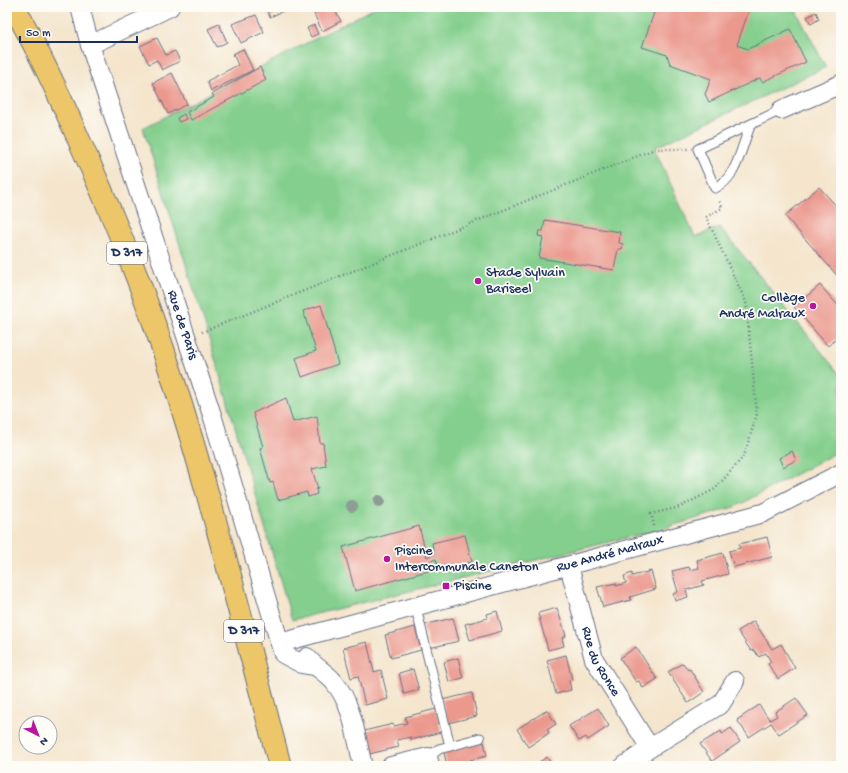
<svg xmlns="http://www.w3.org/2000/svg" width="848" height="773" font-family="'Gochi Hand',sans-serif">
	<rect width="100%" height="100%" fill="#fdfcf7"/>
	<filter id="ink" filterUnits="userSpaceOnUse"><feTurbulence type="fractalNoise" baseFrequency=".025" numOctaves="2"/><feDisplacementMap in="SourceGraphic" scale="8" xChannelSelector="R" yChannelSelector="G"/><feConvolveMatrix kernelMatrix="1 2 1 2 8 2 1 2 1" color-interpolation-filters="sRGB"/></filter>
	<filter id="wash" filterUnits="userSpaceOnUse"><feTurbulence type="fractalNoise" baseFrequency=".012" numOctaves="4" result="noise"/><feDisplacementMap in="SourceGraphic" scale="16" xChannelSelector="R" yChannelSelector="G"/><feGaussianBlur stdDeviation="0.9" result="paint"/><feColorMatrix in="noise" values="0 0 0 0 0 0 0 0 0 0 0 0 0 0 0 0 0 1.4 0 .05"/><feComposite in="paint" operator="in"/></filter>
	<g filter="url(#wash)">
		<rect width="100%" height="100%" fill="#f4e5cc"/>
		<polygon fill="#84cf8d" stroke="#507f76" points="376,7 794,7 826,67 654,148 695,237 720,227 841,376 841,450 735,507 658,530 292,620 205,325 143,128"/>
		<g id="blocks">
			<g fill="#eb988d">
				<polygon points="265,7 292,7 270,17"/>
				<polygon points="326,7 333,7 341,21 322,31 314,14"/>
				<polygon points="656,7 750,7 737,45 748,49 790,29 806,62 762,82 760,78 709,102 705,94 711,79 670,64 667,55 642,47"/>
				<polygon points="816,12 819,19 811,24 807,17"/>
				<polygon points="256,15 264,32 241,43 232,24"/>
				<polygon points="219,24 227,42 217,47 208,29"/>
				<polygon points="314,25 318,34 311,37 307,28"/>
				<polygon points="157,38 166,55 175,51 180,61 162,70 157,60 149,64 140,46"/>
				<polygon points="243,49 253,70 211,91 207,81 238,65 233,54"/>
				<polygon points="260,67 266,80 191,120 187,112 214,97 212,94"/>
				<polygon points="172,73 187,104 168,114 153,83"/>
				<polygon points="184,114 186,119 179,122 177,118"/>
				<polygon points="819,187 841,211 841,280 785,216"/>
				<polygon points="545,220 620,232 619,243 623,244 622,249 618,249 614,270 539,258 543,237 538,236 539,231 543,231"/>
				<polygon points="820,285 841,309 841,335 828,346 794,307"/>
				<polygon points="321,305 338,364 302,377 296,358 316,351 303,311"/>
				<polygon points="286,398 293,422 317,416 320,443 323,443 326,466 312,469 318,489 316,489 317,494 308,497 307,492 278,500 273,482 270,483 260,448 263,447 253,413"/>
				<polygon points="792,451 796,460 783,467 779,458"/>
				<polygon points="419,526 427,557 434,554 432,543 465,535 472,562 439,571 436,559 429,562 431,570 355,591 343,547"/>
				<polygon points="767,537 772,557 734,567 729,551 740,548 739,544"/>
				<polygon points="723,553 728,574 702,581 704,585 686,590 688,597 675,601 673,594 678,592 672,571 689,567 690,570 699,568 697,560"/>
				<polygon points="651,571 656,589 630,597 631,600 603,607 597,587 616,583 616,586 626,583 624,576 632,573 632,576"/>
				<polygon points="557,608 566,636 562,638 564,646 548,650 538,613"/>
				<polygon points="497,611 502,631 470,640 465,624 488,618 487,614"/>
				<polygon points="453,618 459,641 429,648 423,625"/>
				<polygon points="754,621 772,649 781,644 795,668 778,679 768,664 771,662 766,653 759,657 754,650 751,651 738,631"/>
				<polygon points="415,627 421,650 391,658 385,635"/>
				<polygon points="367,642 374,672 381,670 388,699 365,705 358,676 351,678 343,648"/>
				<polygon points="636,647 657,679 643,688 639,681 636,682 620,658"/>
				<polygon points="566,655 572,679 569,680 571,690 556,694 547,660"/>
				<polygon points="458,658 463,678 449,682 444,662"/>
				<polygon points="683,663 688,670 690,669 704,692 688,703 668,672"/>
				<polygon points="413,669 419,690 404,694 399,673"/>
				<polygon points="472,693 477,716 448,723 442,700"/>
				<polygon points="796,698 808,715 779,734 771,723 749,737 737,720 759,705 770,720 777,716 775,712"/>
				<polygon points="598,708 609,726 588,740 586,737 579,741 569,726"/>
				<polygon points="436,709 441,732 411,740 411,737 397,740 399,747 369,754 364,731 393,724 394,726 407,723 405,717"/>
				<polygon points="547,710 556,724 547,730 549,733 528,747 517,729"/>
				<polygon points="731,728 740,742 712,761 700,744 721,731 722,734"/>
				<polygon points="484,742 487,756 470,760 472,766 447,766 444,752"/>
				<polygon points="547,757 552,766 533,766"/>
			</g>
		</g>
	</g>
	<g filter="url(#ink)">
		<use href="#blocks" fill-opacity="0" stroke="#676f84" stroke-width="1"/>
		<g fill="none" stroke-linecap="round" stroke-linejoin="round">
			<g stroke="#676f84" stroke-width="11">
				<g id="service">
					<path d="M751,124C741,146 738,178 715,188L698,149L781,110"/>
					<polyline points="416,608 450,746 439,749 428,757"/>
					<polyline points="450,746 480,738"/>
				</g>
			</g>
			<g stroke="#676f84" stroke-width="20">
				<g id="minor">
					<path id="s1" d="M80,7L90,45L213,418L283,654L302,664L315,666"/>
					<polyline points="90,45 170,7"/>
					<polyline points="781,110 841,84"/>
					<path id="s2" d="M569,566L594,659L650,748L624,766"/>
					<path id="s3" d="M280,643L763,513L841,473"/>
					<path d="M307,657C314,667 326,672 334,682C353,704 356,738 363,766"/>
					<polyline points="650,748 721,704 735,681"/>
					<polyline points="391,766 428,757 430,766"/>
				</g>
			</g>
			<g stroke="#676f84" stroke-width="24">
				<path id="primary" d="M14,7C40,53 62,101 83,149C117,224 148,301 173,379C214,507 246,637 280,766"/>
			</g>
			<g stroke="#676f84" stroke-width="2.5" stroke-dasharray="1 3" stroke-linecap="butt">
				<polyline points="202,332 655,149 688,149"/>
				<polyline points="654,526 651,514 680,507 715,489 744,456 757,414 746,302 706,217 722,208 719,199"/>
			</g>
			<use href="#service" stroke="#fff" stroke-width="9"/>
			<use href="#minor" stroke="#fff" stroke-width="18"/>
			<use href="#primary" stroke="#ecc669" stroke-width="22"/>
		</g>
		<g fill="#8e9b97">
			<circle cx="379" cy="501" r="6"/>
			<circle cx="352" cy="506" r="6"/>
		</g>
	</g>
	<g fill="#b5179e" stroke="#fdfcf7" stroke-width="1.5">
		<circle cx="478" cy="281" r="4"/>
		<circle cx="813" cy="306" r="4"/>
		<circle cx="387" cy="559" r="4"/>
		<rect x="442" y="582" width="8" height="8" rx="2"/>
	</g>
	<g text-anchor="middle" dominant-baseline="central" stroke-width="3.5" stroke-linejoin="round" paint-order="stroke">
		<g fill="#fdfcf7" stroke="#5f6c8c" stroke-width="1">
			<rect x="107" y="242" width="40" height="22" rx="3"/>
			<rect x="224" y="620" width="40" height="22" rx="3"/>
		</g>
		<g font-size="13" font-weight="bold" fill="#1b2f5e">
			<text x="127" y="253">D 317</text>
			<text x="244" y="631">D 317</text>
		</g>
		<g font-size="14" fill="#1b2f5e" stroke="#fdfcf7" text-anchor="start">
			<text x="486" y="273">Stade Sylvain<tspan x="486" dy="16">Bariseel</tspan></text>
			<text x="805" y="298" text-anchor="end">Collège<tspan x="805" dy="16">André Malraux</tspan></text>
			<text x="395" y="551">Piscine<tspan x="395" dy="16">Intercommunale Caneton</tspan></text>
			<text x="454" y="586">Piscine</text>
		</g>
		<g font-size="14" fill="#1b2f5e" stroke="#fdfcf7">
			<text stroke="none"><textPath href="#s1" startOffset="334">Rue de Paris</textPath></text>
			<text stroke="none"><textPath href="#s3" startOffset="342">Rue André Malraux</textPath></text>
			<text stroke="none"><textPath href="#s2" startOffset="101">Rue du Ronce</textPath></text>
		</g>
	</g>
	<rect width="848" height="773" fill="none" stroke="#fdfcf7" stroke-width="24"/>
	<g transform="translate(38 735) rotate(138)"><circle r="19" fill="#fdfcf7" stroke="#a3aaba"/>
	<path d="M0-3L7 15L0 10L-7 15Z" fill="#b5179e"/>
	<text y="-6" font-size="11" font-weight="bold" text-anchor="middle" fill="#1b2f5e">N</text>
	</g>
	<path d="M20 36v6h117v-6" fill="none" stroke="#1b2f5e" stroke-width="2"/>
	<text x="26" y="36" font-size="12" fill="#1b2f5e" stroke="#fdfcf7" stroke-width="3" paint-order="stroke">50 m</text>
</svg>
